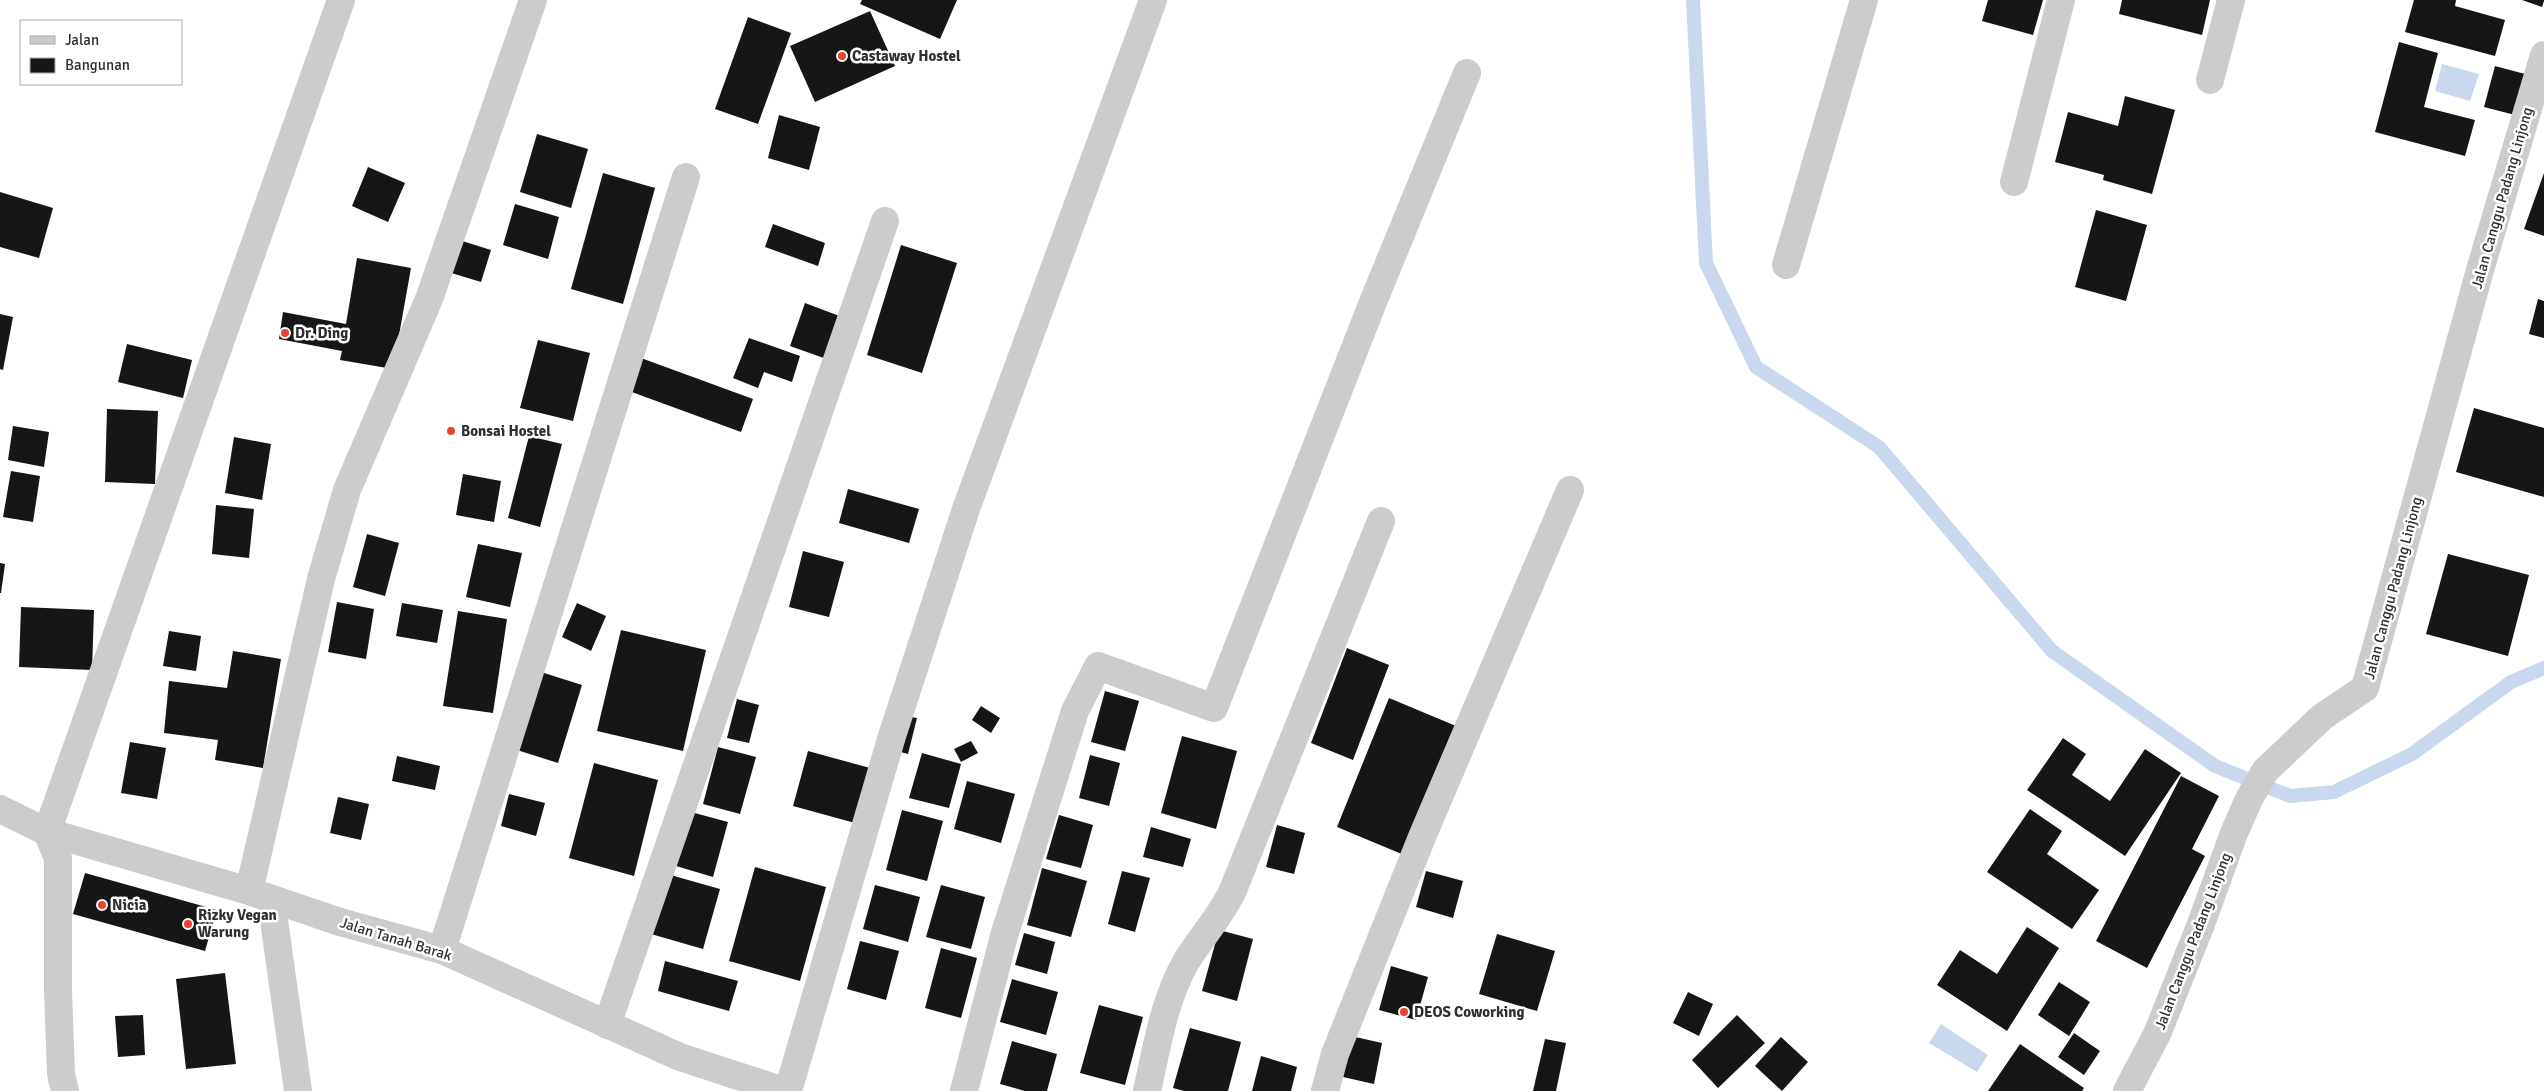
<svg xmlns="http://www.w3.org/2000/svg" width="2544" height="1091" font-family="Signika,sans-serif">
	<rect width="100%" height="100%" fill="#fff"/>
	<g fill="#c9d8ec">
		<polygon points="2442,64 2479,74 2470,101 2435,91"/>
		<polygon points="1941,1024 1988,1055 1977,1072 1929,1043"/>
	</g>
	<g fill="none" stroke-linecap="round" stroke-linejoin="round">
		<polyline stroke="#c9d8ec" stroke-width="14" points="1693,0 1706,263 1756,367 1879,447 2052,651 2215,766 2290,796 2334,792 2412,754 2511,682 2544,668"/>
	</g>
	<g fill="#161616">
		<polygon points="862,0 957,0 940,39 860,4"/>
		<polygon points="1988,0 2043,0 2033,35 1982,21"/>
		<polygon points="2122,0 2210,0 2202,35 2119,14"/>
		<polygon points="2414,0 2456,0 2455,6 2505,20 2495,56 2405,32"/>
		<polygon points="2522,0 2544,0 2544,1 2542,7"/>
		<polygon points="870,11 895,66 815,102 790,46"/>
		<polygon points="748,17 791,33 758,124 715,109"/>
		<polygon points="2399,42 2438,53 2424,107 2475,120 2465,156 2375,132"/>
		<polygon points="2495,66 2525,74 2515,115 2484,107"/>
		<polygon points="2125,96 2175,110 2152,194 2103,180 2104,175 2055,162 2068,112 2118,126"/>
		<polygon points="779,115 820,127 809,170 768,158"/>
		<polygon points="537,134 588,149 571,208 520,192"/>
		<polygon points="368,167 405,183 388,222 352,206"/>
		<polygon points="603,173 655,188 623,304 571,289"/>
		<polygon points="2544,173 2544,236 2524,229"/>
		<polygon points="0,192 53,208 39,258 0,247"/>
		<polygon points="515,204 559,217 548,259 503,245"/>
		<polygon points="2096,210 2147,225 2126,301 2075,287"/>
		<polygon points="773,224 825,243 818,266 765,247"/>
		<polygon points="459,240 491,250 481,282 448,272"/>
		<polygon points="901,245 957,263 922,373 867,355"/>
		<polygon points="357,258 411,268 393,369 340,360 342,351 279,339 283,312 346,324"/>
		<polygon points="2538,299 2544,301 2544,338 2529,334"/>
		<polygon points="805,303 850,320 835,362 790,346"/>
		<polygon points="0,314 13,317 3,370 0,369"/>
		<polygon points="749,338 800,356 792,382 764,372 758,388 733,378"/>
		<polygon points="538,340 590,353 573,421 520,408"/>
		<polygon points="127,344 192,360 183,398 118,382"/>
		<polygon points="641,358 753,399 741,432 629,391"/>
		<polygon points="2474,408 2544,428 2544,497 2456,472"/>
		<polygon points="107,409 158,411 155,484 105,482"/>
		<polygon points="13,426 49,432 44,467 8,460"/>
		<polygon points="529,436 562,444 540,527 508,518"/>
		<polygon points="234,437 271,444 262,500 225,493"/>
		<polygon points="11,471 40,476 33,522 3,517"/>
		<polygon points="463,474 501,481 494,522 456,515"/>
		<polygon points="848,489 919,509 909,543 839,523"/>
		<polygon points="216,505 254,509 249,558 212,554"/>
		<polygon points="367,534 399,543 385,596 353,587"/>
		<polygon points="478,544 522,553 510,607 466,597"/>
		<polygon points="803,551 844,562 829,617 789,607"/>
		<polygon points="2448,554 2529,575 2508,656 2426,634"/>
		<polygon points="0,563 5,564 1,593 0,593"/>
		<polygon points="337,602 374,609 366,659 328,652"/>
		<polygon points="402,603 443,610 437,643 396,636"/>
		<polygon points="577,603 606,616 591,651 562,637"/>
		<polygon points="21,607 94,610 92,670 19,667"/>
		<polygon points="458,611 507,619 493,713 443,706"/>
		<polygon points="621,630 706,650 683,751 597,731"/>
		<polygon points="169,631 201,636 196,671 163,666"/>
		<polygon points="1347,648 1389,665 1353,760 1311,743"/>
		<polygon points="233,651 281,659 263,768 215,760 218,740 164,733 169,681 227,688"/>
		<polygon points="541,672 582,685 558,763 517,750"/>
		<polygon points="1105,691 1139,701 1125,751 1091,742"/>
		<polygon points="1389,698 1456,726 1404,855 1337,827"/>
		<polygon points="737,699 759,705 749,743 727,738"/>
		<polygon points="981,706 1000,718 991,733 972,720"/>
		<polygon points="906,716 917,718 908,754 897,751"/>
		<polygon points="1182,736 1237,751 1216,829 1161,813"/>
		<polygon points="2063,738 2086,754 2072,775 2110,801 2145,749 2181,773 2125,856 2027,790"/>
		<polygon points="971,741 978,753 961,762 954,749"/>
		<polygon points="130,742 166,748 157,799 121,793"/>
		<polygon points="718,747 756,757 740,814 703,804"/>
		<polygon points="808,751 870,768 855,823 793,806"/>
		<polygon points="922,753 961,764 949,808 909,798"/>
		<polygon points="1090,755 1120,763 1109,806 1079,798"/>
		<polygon points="397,756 440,766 435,790 392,781"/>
		<polygon points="594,763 658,780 634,876 569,858"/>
		<polygon points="2181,776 2219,796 2192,849 2205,856 2147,968 2096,941"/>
		<polygon points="967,781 1015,794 1001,843 954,829"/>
		<polygon points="509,794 545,803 536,836 501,826"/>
		<polygon points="338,797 369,804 361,840 330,833"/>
		<polygon points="2030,809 2062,831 2047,854 2099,890 2072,929 1987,872"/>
		<polygon points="902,810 943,821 927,881 886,870"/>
		<polygon points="691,812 728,822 713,877 676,866"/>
		<polygon points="1059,815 1093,825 1081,868 1046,859"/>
		<polygon points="1277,825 1305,833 1294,874 1266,867"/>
		<polygon points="1151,827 1191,839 1183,867 1143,857"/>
		<polygon points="755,867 826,887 800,981 729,961"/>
		<polygon points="1042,868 1087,881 1071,937 1027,925"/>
		<polygon points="1122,871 1150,878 1135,932 1108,924"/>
		<polygon points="1426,871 1463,881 1453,918 1416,907"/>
		<polygon points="85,873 217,910 205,951 73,914"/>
		<polygon points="667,874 720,889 703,949 651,934"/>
		<polygon points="875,885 920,897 908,942 863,929"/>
		<polygon points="941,885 985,897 971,949 926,937"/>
		<polygon points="2027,927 2059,948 2007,1031 1937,985 1960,950 1997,974"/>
		<polygon points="1219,930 1253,939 1237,1001 1202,991"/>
		<polygon points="1024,933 1055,942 1047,974 1015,965"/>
		<polygon points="1497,934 1555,951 1537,1011 1479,994"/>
		<polygon points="860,941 899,951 886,1000 847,989"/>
		<polygon points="941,948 977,958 961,1018 925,1008"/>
		<polygon points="665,961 738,981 729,1011 658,991"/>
		<polygon points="1391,966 1428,977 1416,1020 1379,1010"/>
		<polygon points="225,973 236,1064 186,1069 176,979"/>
		<polygon points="1012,979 1058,992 1046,1035 1000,1022"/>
		<polygon points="2059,982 2090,1002 2069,1036 2038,1015"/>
		<polygon points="1688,992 1713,1004 1699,1036 1673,1023"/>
		<polygon points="1099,1005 1143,1017 1125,1085 1080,1073"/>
		<polygon points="143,1015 145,1055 118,1057 115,1016"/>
		<polygon points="1737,1015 1765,1043 1718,1088 1692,1060"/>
		<polygon points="1190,1028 1241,1042 1228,1091 1184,1091 1173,1088"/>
		<polygon points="2074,1033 2100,1051 2084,1075 2058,1057"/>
		<polygon points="1351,1036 1382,1043 1374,1084 1343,1077"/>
		<polygon points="1781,1037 1808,1062 1782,1091 1755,1066"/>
		<polygon points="1545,1039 1566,1043 1556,1091 1533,1091"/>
		<polygon points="1012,1041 1057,1054 1047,1091 1025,1091 1000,1084"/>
		<polygon points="2020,1044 2084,1088 2082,1091 1988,1091"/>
		<polygon points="1261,1056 1297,1067 1291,1091 1252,1091"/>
	</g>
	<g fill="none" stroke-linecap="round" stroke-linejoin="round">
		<g stroke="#ccc" stroke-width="28">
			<polyline points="2210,80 2231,0"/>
			<polyline points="2014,182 2061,0"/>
			<polyline points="1786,265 1864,0"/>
			<polyline points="0,809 47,832 249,891 340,922 442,950 680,1057 784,1091"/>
			<polyline points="249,891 321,579 347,490 429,299 533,0"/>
			<polyline points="271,899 298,1091"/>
			<polyline points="442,950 686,177"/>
			<polyline points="607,1025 885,221"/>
			<polyline points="65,1091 61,1074 58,990 58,858 47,832 341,0"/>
			<polyline points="788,1091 892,736 966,509 1153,0"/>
			<polyline points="964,1091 1004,936 1075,711 1098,666 1214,708 1373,302 1467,73"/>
			<path d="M1147,1091C1157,1047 1164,999 1187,960C1202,936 1221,916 1233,890L1381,521"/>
			<polyline points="1325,1091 1335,1054 1422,837 1570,490"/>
			<polyline points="2127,1091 2157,1034 2201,924 2234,833 2249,799 2265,771 2322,717 2365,688 2480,270 2544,55"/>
		</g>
	</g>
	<g fill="#e64431" stroke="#fff" stroke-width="2">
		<circle cx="842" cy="56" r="5"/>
		<circle cx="285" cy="333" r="5"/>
		<circle cx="451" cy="431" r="5"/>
		<circle cx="102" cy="905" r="5"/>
		<circle cx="188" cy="924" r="5"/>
		<circle cx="1404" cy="1012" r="5"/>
	</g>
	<g text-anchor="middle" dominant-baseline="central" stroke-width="5" stroke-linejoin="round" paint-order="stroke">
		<g font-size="15" font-weight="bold" fill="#2f2f2f" stroke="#fff" text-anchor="start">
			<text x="852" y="56">Castaway Hostel</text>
			<text x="295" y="333">Dr. Ding</text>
			<text x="461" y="431">Bonsai Hostel</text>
			<text x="112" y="905">Nicia</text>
			<text x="198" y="915">Rizky Vegan<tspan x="198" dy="17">Warung</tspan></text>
			<text x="1414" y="1012">DEOS Coworking</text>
		</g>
		<g font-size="15" fill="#2f2f2f" stroke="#fff">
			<text transform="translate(2502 198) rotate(-74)">Jalan Canggu Padang Linjong</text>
			<text transform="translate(2393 588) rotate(-75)">Jalan Canggu Padang Linjong</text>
			<text transform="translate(396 939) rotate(17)">Jalan Tanah Barak</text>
			<text transform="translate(2193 941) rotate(-69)">Jalan Canggu Padang Linjong</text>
		</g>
	</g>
	<rect x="20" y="20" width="162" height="65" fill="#ffffff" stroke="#acacac"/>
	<rect x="30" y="36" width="25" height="8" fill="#cccccc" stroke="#acacac"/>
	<text x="65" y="45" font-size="15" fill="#2f2f2f">Jalan</text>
	<rect x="30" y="58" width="25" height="15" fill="#161616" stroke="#acacac"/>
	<text x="65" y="70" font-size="15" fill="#2f2f2f">Bangunan</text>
</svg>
